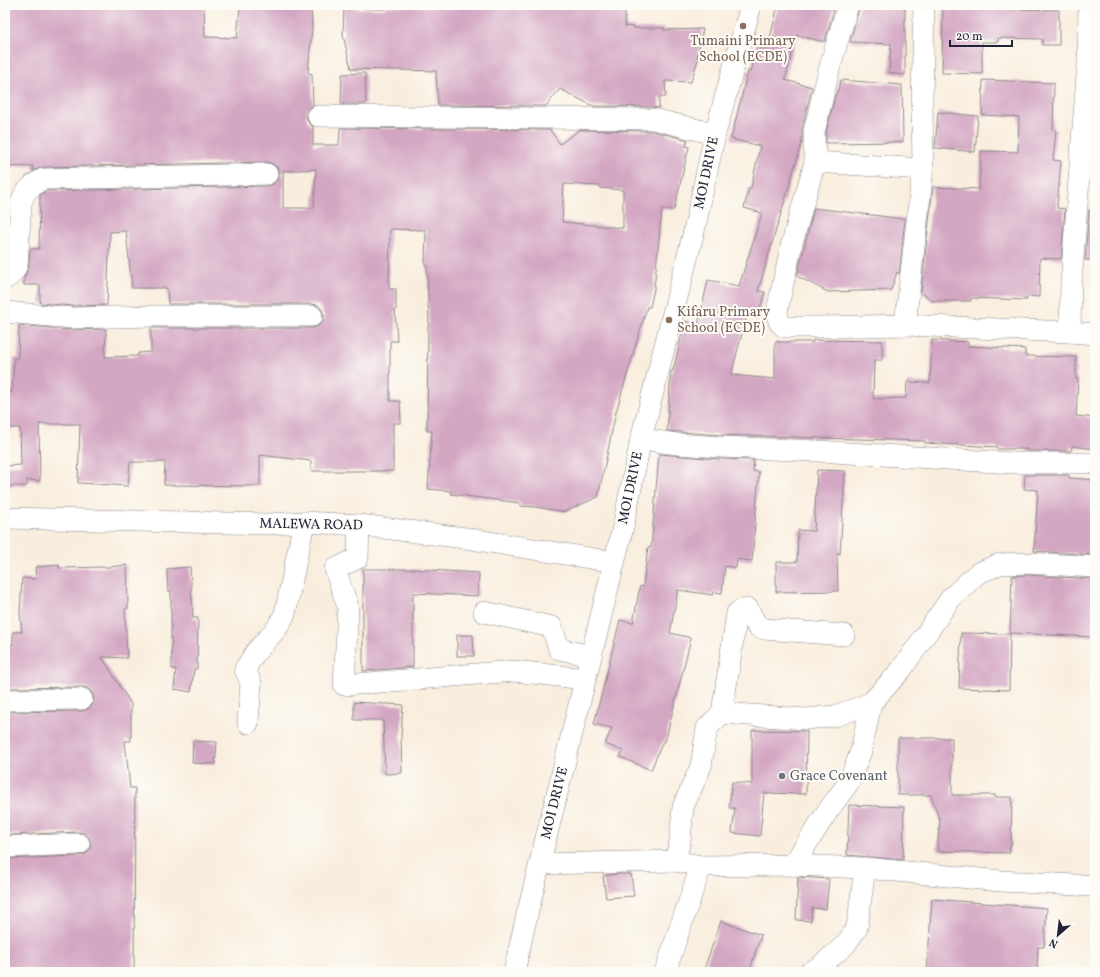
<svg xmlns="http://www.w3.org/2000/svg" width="1100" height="977" font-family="Vollkorn,serif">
	<rect width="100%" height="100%" fill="#fdfcf7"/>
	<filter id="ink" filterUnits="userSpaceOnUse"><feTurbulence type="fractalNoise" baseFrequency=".025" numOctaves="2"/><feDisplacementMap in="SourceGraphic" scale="8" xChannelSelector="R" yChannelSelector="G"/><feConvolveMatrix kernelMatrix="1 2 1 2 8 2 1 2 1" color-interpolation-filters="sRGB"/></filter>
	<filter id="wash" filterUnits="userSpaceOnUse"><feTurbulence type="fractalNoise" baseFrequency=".012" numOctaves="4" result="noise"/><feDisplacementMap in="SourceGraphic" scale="16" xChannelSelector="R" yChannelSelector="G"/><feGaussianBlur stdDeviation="0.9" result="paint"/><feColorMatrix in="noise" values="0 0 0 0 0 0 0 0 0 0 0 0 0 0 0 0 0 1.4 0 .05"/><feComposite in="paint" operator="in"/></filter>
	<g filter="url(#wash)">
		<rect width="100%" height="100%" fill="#f9eede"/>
		<g id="blocks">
			<g fill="#d3a6c2" fill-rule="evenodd">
				<path d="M5,5H100L126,9V5H204L205,37L237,38L240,7L257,8V5H311L312,27L308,73L312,74L313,105L308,110L306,116L308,122L313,127V145H339L340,128L550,130L560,144L579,130L652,131L688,140L686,146L689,147L674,210L662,209L654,289L650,307H647L616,412L598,497L564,512L536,507L520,506V503L451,494V491L428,489L432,431H427L428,325H429L427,265H425L426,230L390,229L389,289H396V310H395L397,341H390V401H400L401,423H393V471H311V461L260,455V486L164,485L165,462H130L128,486L78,483L80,424H39L40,481L27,480V486H5V466L21,465L20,428H5V392H12L14,358H18L19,325L71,330L106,329L105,357L138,356V353L151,352V328H312L318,326L323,322L324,316L322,310L318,305L312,304H168L167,288H132L126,231L110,232L107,305L72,306L40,303V285H24V278L29,266L30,249H39L40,195L46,191L267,186L273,184L277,180L279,173L277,167L273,164L267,162L43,167L33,171V166L7,167L9,60H5ZM316,169L314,208H283V171ZM564,184L600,186V188L623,190V228L562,222Z"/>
				<polygon points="433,5 625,5 625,26 634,27 634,28 664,28 664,30 703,29 697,57 699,56 691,82 665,81 666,97 659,97 659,108 653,107 593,106 560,89 546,106 438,105 436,71 351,69 343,35 344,8 385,9 385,6 433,7"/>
				<polygon points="778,5 819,5 834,9 825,41 820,41 797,35 785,80 812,87 802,129 802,142 758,291 765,292 757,318 747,315 731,375 775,379 775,342 813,342 813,340 882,341 882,360 874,360 873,399 906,398 907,382 930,383 932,340 968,342 968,346 1025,349 1025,356 1076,357 1076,379 1078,379 1076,416 1095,418 1095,449 1072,446 1071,451 1027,451 1027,449 997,449 997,447 925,443 925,441 721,435 667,431 671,371 673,371 685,321 698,325 708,280 739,286 762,213 744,208 749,188 751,188 760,146 731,139 748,71 750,72 760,35 770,38"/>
				<polygon points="860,5 905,5 905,75 889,73 891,44 850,42"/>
				<polygon points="943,6 1007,9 1059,10 1059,45 1042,45 1042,39 998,38 998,42 982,42 982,74 942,73"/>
				<polygon points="365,73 366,104 341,104 342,74"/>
				<polygon points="841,80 902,85 903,142 826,143 826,133 836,93 837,93"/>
				<polygon points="983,80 1054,83 1053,129 1056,130 1053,160 1061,161 1057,208 1065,209 1061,259 1040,258 1039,297 1027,296 1027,300 971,298 971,301 932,301 921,292 933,187 979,189 981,151 1018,152 1019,117 982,115"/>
				<polygon points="938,112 978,116 975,152 935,148"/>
				<polygon points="814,208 905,219 899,274 897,272 891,290 828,292 797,276"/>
				<polygon points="1089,210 1095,211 1095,260 1085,260"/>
				<polygon points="659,454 719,459 754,460 753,471 759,472 752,561 737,559 736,568 725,566 722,593 714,592 713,595 678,590 670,633 691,638 665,742 663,741 651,770 620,757 623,751 605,744 612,728 594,724 620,620 633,623 640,586 643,587 648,547 651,548"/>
				<polygon points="817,470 845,471 840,554 837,553 838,591 776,592 776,562 797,562 798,530 814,531"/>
				<polygon points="1025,475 1069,475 1069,478 1095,480 1095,555 1034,551 1038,490 1024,489"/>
				<polygon points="59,565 59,568 109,567 127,565 128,608 125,609 127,658 102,657 131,704 131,741 125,741 130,788 135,788 134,972 21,972 21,970 5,970 5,859 79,856 86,854 90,849 91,844 89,837 84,833 79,832 8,835 8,824 7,824 6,814 5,814 5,712 82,711 88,709 92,705 94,699 92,693 88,688 82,687 5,688 5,645 13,644 13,632 22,632 20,614 22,578 36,579 35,567"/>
				<polygon points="190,567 193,618 198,618 197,669 194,669 191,692 174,689 176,669 172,669 171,636 171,591 168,591 167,569"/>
				<polygon points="363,569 413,569 479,573 478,596 413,593 413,667 363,671"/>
				<polygon points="1027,575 1094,579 1093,637 1010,633 1012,576"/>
				<polygon points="961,633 1010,634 1009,690 959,688"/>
				<polygon points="457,635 473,635 474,656 457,656"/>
				<polygon points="354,702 403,705 401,737 402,773 385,774 383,720 354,720"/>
				<polygon points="752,730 807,731 806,794 764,793 760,836 732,833 735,808 729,808 732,782 752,784"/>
				<polygon points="898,738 952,738 952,795 995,795 995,797 1012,797 1011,846 1009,846 1010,853 937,851 940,821 931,795 898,795"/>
				<polygon points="193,741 217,742 215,764 192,763"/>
				<polygon points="849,805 904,807 903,860 847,855"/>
				<polygon points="617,874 631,874 634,896 606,898 603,876"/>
				<polygon points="798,877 829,879 826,909 812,908 811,921 796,920"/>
				<polygon points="932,899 1047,908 1044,947 1038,947 1037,972 927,972"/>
				<polygon points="721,921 761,935 749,972 703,972"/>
			</g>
		</g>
	</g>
	<g filter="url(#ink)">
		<use href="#blocks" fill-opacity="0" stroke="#8e888c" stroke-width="1"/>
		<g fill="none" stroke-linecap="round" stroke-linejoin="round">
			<g stroke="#8e888c" stroke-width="22">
				<g id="minor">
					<path d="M848,5L829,70L814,132L815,162L792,243L777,311C778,318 778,324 785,327H820L905,325L1070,332L1095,334"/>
					<polyline points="318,116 653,119 715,134"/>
					<polyline points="815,162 923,169"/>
					<path d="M5,279C11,276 14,272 17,265L21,203L25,193L33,185L43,179L267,174"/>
					<polyline points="5,312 72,318 154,316 312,316"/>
					<polyline points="905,325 923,169 922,101 924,5"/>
					<polyline points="1070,332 1071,283 1088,63 1089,5"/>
					<polyline points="641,439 677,444 720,447 817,451 1012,463 1095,463"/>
					<polyline points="5,518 268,524 304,522 359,525 465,538 614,562"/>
					<polyline points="359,525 358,558 335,569 348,607 344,685 514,671 585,679"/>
					<polyline points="484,612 552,627 559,649 591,656"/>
					<polyline points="5,700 82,699"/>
					<polyline points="722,713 737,613 742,610 748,609 757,626 764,629 844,635"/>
					<polyline points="248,723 251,683 245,669 255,653 277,628 285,614 304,522"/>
					<polyline points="5,847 79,844"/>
					<polyline points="675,861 680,841 683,807 701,766 707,728 722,713 806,719 835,716 871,703 901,670 951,598 978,573 1000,564 1027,563 1095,567"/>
					<polyline points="540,864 675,861 701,866 793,865 865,868 1001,881 1095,886"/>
					<polyline points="793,865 827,812 849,782 861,751 871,703"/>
					<polyline points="514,972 526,919 623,527 641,439 694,231 715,134 751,5"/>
					<polyline points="665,972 701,866"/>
					<polyline points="810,972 818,968 845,945 857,928 865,868"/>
				</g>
			</g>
			<use href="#minor" stroke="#fff" stroke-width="21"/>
		</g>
	</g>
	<g fill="#8d6e63" stroke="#fdfcf7" stroke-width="1.5">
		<circle cx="743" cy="26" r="4"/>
		<circle cx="669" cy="320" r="4"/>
	</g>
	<circle fill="#6b7280" stroke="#fdfcf7" stroke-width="1.5" cx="782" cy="776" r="4"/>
	<g text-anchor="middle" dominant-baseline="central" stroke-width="4" stroke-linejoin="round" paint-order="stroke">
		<g font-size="14" fill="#785e54" stroke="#fdfcf7">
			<text x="743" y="41">Tumaini Primary<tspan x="743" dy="16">School (ECDE)</tspan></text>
			<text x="677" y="312" text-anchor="start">Kifaru Primary<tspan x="677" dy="16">School (ECDE)</tspan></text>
		</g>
		<g font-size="14" fill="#22223b" stroke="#fdfcf7">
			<text transform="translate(707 173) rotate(-78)">MOI DRIVE</text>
			<text transform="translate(631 488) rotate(-78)">MOI DRIVE</text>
			<text transform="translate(311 525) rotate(1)">MALEWA ROAD</text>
			<text transform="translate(555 803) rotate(-76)">MOI DRIVE</text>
		</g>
		<g font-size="14" fill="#5b616d" stroke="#fdfcf7" text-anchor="start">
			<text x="790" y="776">Grace Covenant</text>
		</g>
	</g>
	<rect width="1100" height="977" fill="none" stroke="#fdfcf7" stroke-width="20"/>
	<g transform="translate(1058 935) rotate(208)" stroke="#fdfcf7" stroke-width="3" paint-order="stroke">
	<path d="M0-3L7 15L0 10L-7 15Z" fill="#22223b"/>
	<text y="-6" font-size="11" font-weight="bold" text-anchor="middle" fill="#22223b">N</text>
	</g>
	<path d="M950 40v6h62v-6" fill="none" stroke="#22223b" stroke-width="2"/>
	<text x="956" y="40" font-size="12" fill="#22223b" stroke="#fdfcf7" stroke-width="3" paint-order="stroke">20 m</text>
</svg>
